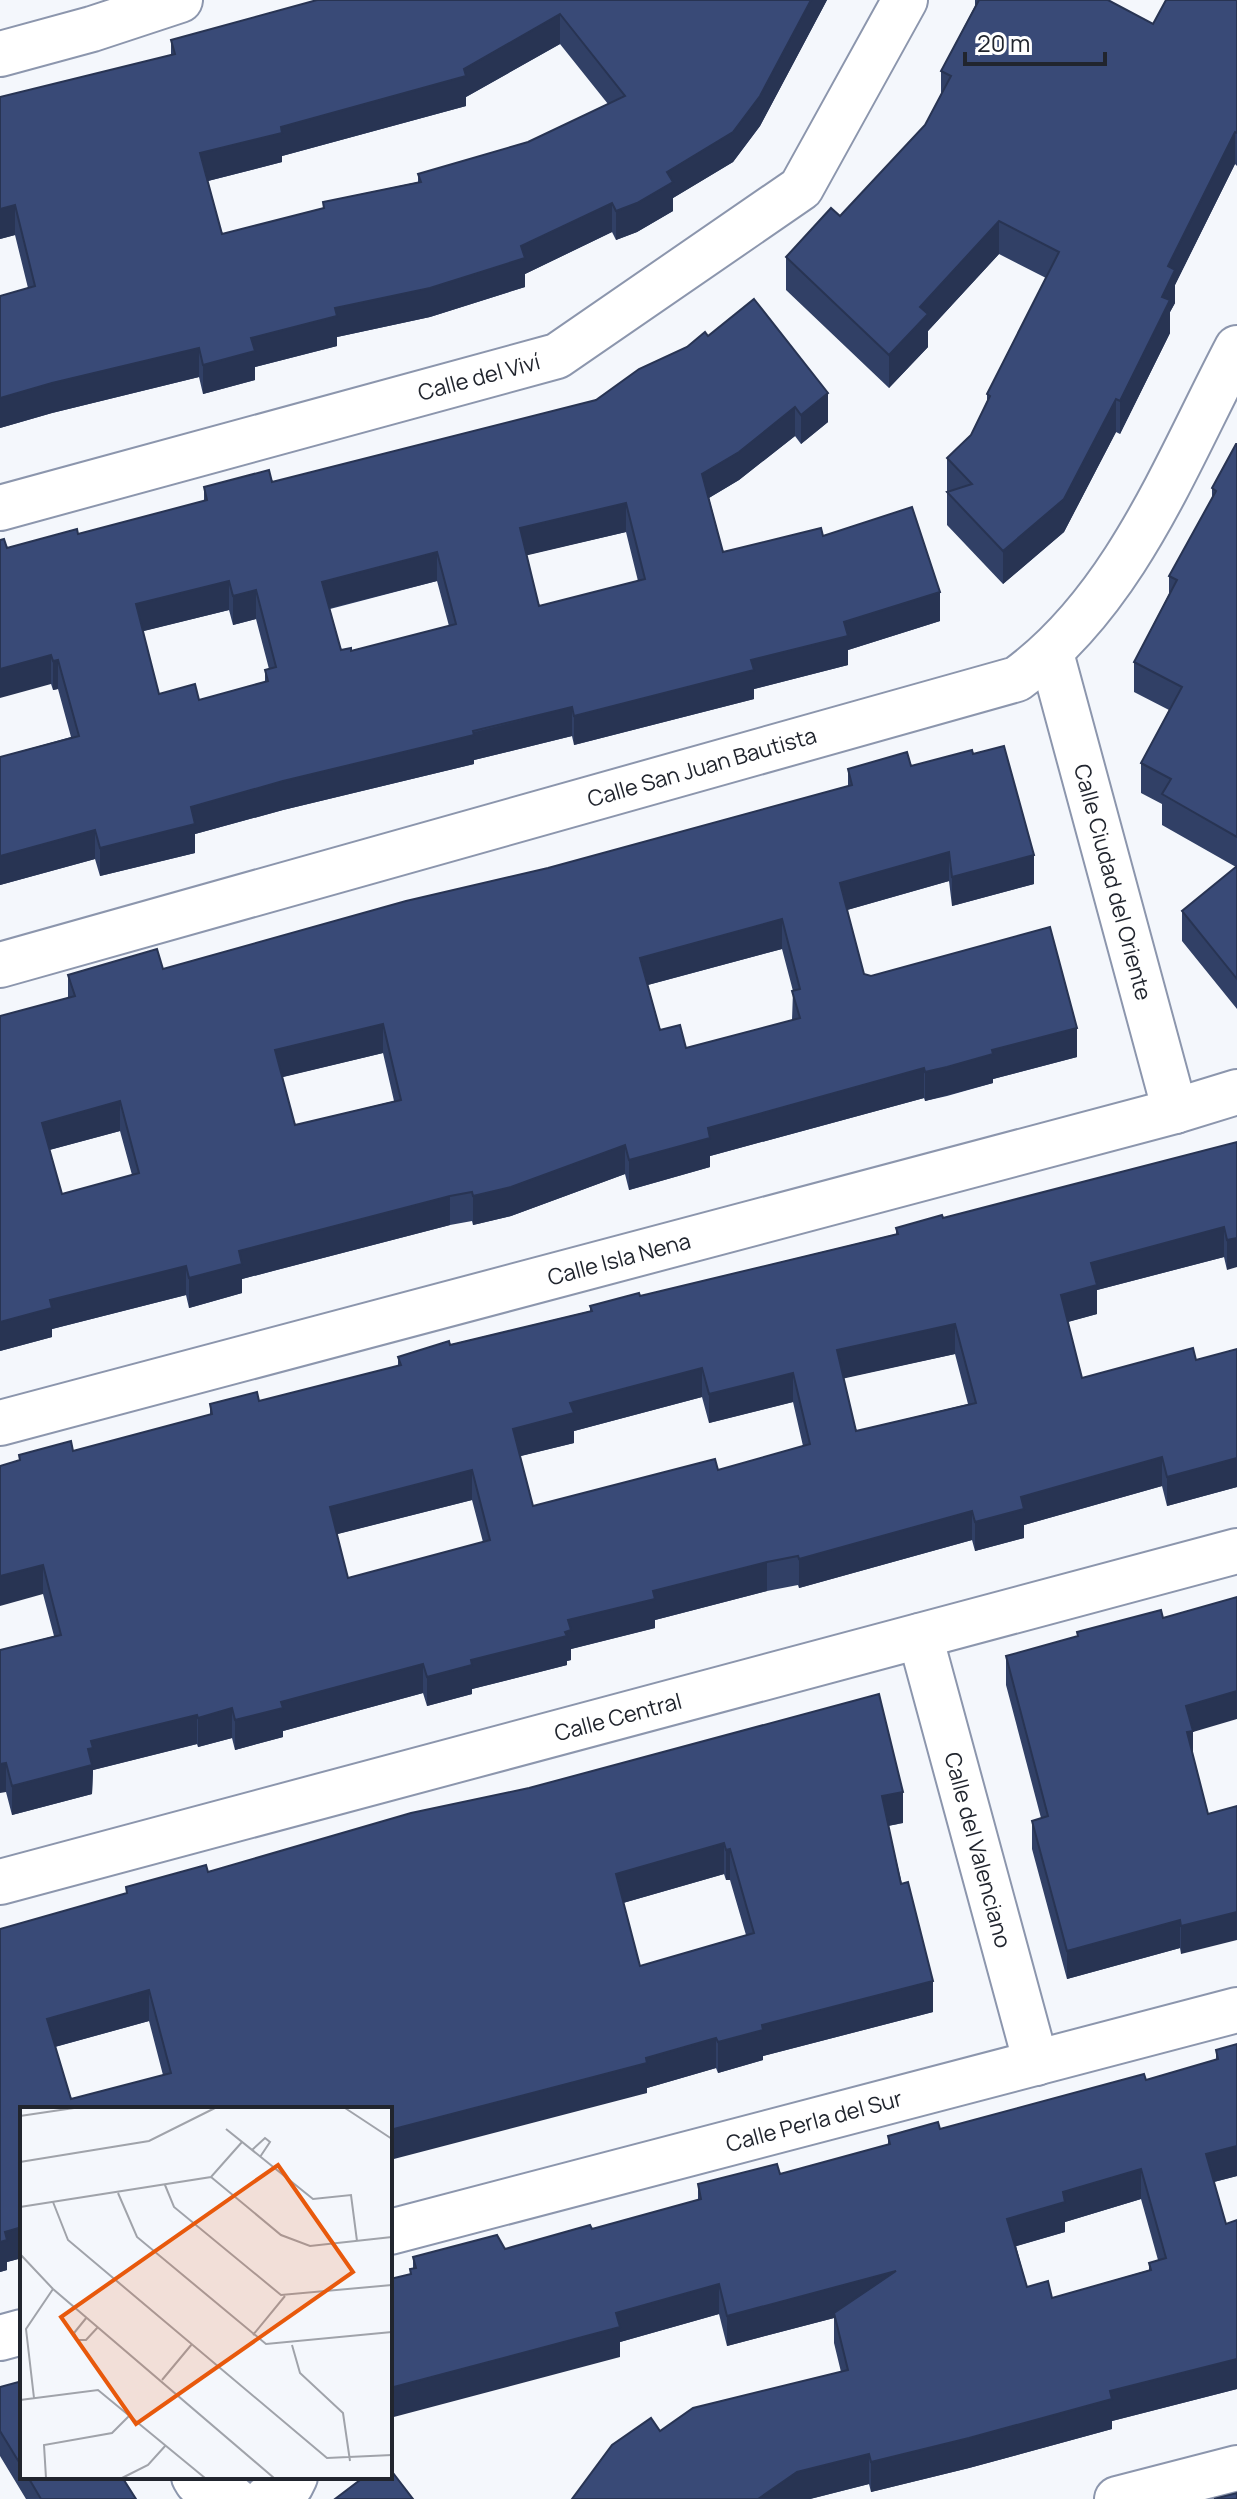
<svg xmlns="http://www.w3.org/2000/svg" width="1237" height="2499" font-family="Manrope,sans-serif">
	<rect width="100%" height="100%" fill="#f4f7fc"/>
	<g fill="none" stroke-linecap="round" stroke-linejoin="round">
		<g stroke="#8c96ad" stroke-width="48">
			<g id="street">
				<polyline points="0,54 92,29 180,0"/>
				<polyline points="0,508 557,356 801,188 905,0"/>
				<polyline points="1051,653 1175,1111"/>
				<path d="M0,965L1017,679C1125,600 1176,464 1237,348"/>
				<polyline points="0,1423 1175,1111 1237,1092"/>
				<polyline points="920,1636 1036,2063"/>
				<polyline points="0,1882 1237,1551"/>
				<polyline points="390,2232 1237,2010"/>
				<polyline points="0,2338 22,2332"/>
				<polyline points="194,2477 197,2482 234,2499"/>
				<polyline points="266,2499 291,2485 295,2477"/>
				<polyline points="1117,2499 1237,2468"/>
			</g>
		</g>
		<use href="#street" stroke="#fff" stroke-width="44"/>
	</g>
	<g fill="#314066" fill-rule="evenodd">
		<path d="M317,0H827L760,126L733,162L673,198V211L637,232L616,240L612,232L525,274V287L430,317L337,337V346L255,367V380L203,394L199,377L52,413L0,428V296L28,288L15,235L0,239V97L171,55V40ZM560,44L608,104L528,142L418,174V182L323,202V208L222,234L208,181L282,162V156L466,106V97Z"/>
		<polygon points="975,0 1108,0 1153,24 1237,0 1237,166 1235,164 1175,285 1175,303 1170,312 1170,333 1120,434 1116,432 1064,532 1003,584 947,525 947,458 971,435 987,401 987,394 1046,278 999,254 928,331 928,347 889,388 786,290 786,257 840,216 925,125 941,94 941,71 975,6"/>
		<path d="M708,336L828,422L801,444L795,436L739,480L709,498L723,552L823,536L940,621L848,650V665L754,689V699L574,745L572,736L474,760V764L283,810L195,834V853L100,876L95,859L0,885V757L71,737L58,689L53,690L7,548L78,534L204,501V487L272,482L596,400ZM626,532L638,581L539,606L526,555ZM437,581L449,626L351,651L341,650L330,609ZM229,610L233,625L256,619L269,669L265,670V682L199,700L159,694L143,631Z"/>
		<polygon points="1237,444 1237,1009 1182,941 1182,911 1236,867 1162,825 1162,804 1141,793 1141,763 1169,710 1134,692 1134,662 1169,594 1169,576 1212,498 1212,488"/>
		<path d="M973,754L1034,884L952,906L949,881L847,910L864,974L1077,1057L993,1079V1083L947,1096L925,1101L924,1098L710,1156V1167L629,1190L625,1174L511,1216L473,1225L472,1221L450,1225L242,1279V1293L189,1308L186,1295L52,1329V1337L0,1351L68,998V975L163,969L548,868L848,786V769L911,766ZM782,949L793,991L792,1020L686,1048L660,1030L648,985ZM383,1053L394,1101L295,1125L282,1077ZM120,1131L132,1175L62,1194L49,1150Z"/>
		<path d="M1237,1142L1227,1270L1224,1257L1097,1290V1314L1067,1322L1082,1378L1196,1360L1237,1349V1487L1167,1506L1162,1486L1024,1525V1538L975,1551L972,1540L799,1588L798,1585L767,1591L655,1620V1628L571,1649V1660L567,1661V1665L472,1689V1694L427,1706L423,1693L283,1731V1737L235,1750L232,1738L198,1747L197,1744L93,1770L92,1794L12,1815L6,1792L0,1650L54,1636L43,1594L19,1455L73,1451L210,1415V1404L259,1401L398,1366V1357L590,1311V1306L640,1296L896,1234V1228L943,1218ZM955,1354L968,1404L856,1431L843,1378ZM702,1397L709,1423L793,1402L803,1446L718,1470L533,1506L520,1456L574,1443V1431ZM472,1500L483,1542L348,1578L337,1534Z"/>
		<polygon points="1077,1632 1193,1732 1181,1954 1180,1948 1067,1979 1032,1849 1032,1821 1041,1818 1006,1685 1006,1656 1077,1637"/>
		<path d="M903,1823L888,1826L933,2012L763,2056V2060L718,2073L716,2068L647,2088V2093L390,2109H22V2258L7,2262V2270L0,2272V1929L126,1894V1887L208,1872ZM724,1874L726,1880H730L746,1935L640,1966L623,1903ZM149,2021L163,2075L71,2099L55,2047Z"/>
		<path d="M1237,2044V2176L1214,2182L1226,2224L1237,2220V2389L1112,2421V2429L969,2468L871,2492L869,2484L810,2499H572L660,2431L841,2372L834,2343V2318L727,2346L719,2314L620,2342V2357L410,2274V2269L413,2268V2257L505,2249L592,2229L698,2200V2184L780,2174L888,2145V2136L940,2129L1146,2080L1216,2060V2050ZM1141,2199L1158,2260L1149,2263V2270L1052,2298L1027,2287L1016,2246L1065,2232V2222Z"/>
		<polygon points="22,2381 22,2477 122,2477 136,2499 26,2499 0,2456 0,2387"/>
	</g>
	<g fill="#283453">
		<polygon points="811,0 827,0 760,126 733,162 673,198 673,211 637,232 616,240 616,211 667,172"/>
		<polygon points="560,14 560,44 466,97 466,106 282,156 282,162 200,183 200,153 464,69"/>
		<polygon points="1235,132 1235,164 1175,285 1175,303 1170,312 1170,333 1120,434 1120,401 1162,297 1168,266"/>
		<polygon points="612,203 612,232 525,274 525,287 430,317 337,337 337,346 255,367 255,380 203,394 203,365 251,338 335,308 521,246"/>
		<polygon points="15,205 15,235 0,239 0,209"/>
		<polygon points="999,221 999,254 928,331 928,347 889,388 889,355 920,307"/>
		<polygon points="199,348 199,377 52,413 0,428 0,398 52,383"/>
		<polygon points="828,393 828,422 801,444 801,415"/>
		<polygon points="1116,399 1116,432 1064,532 1003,584 1003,551"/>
		<polygon points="795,407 795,436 739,480 702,502 702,474"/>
		<polygon points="626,503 626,532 520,557 520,528"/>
		<polygon points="437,552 437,581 322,610 322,582"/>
		<polygon points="229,581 229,610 136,633 136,604"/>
		<polygon points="256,590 256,619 233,625 233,596"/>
		<polygon points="940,592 940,621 848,650 848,665 754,689 754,699 574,745 574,716 751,660 844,622"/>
		<polygon points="51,655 51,684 0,698 0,669"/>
		<polygon points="58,660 58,689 53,690 53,661"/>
		<polygon points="572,707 572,736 474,760 474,764 283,810 195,834 195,853 100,876 100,848 191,807 283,781"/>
		<polygon points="95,830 95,859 0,885 0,856"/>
		<polygon points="949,852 949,881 840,912 840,883"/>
		<polygon points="1034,855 1034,884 952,906 952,877"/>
		<polygon points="782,919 782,949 640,987 640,958"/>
		<polygon points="383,1024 383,1053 275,1079 275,1050"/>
		<polygon points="1077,1028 1077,1057 993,1079 993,1083 925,1101 925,1072 992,1050"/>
		<polygon points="924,1068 924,1098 710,1156 710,1167 629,1190 629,1160 708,1128"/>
		<polygon points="120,1101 120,1131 42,1152 42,1123"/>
		<polygon points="625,1145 625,1174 511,1216 473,1225 473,1196"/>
		<polygon points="450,1196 450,1225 242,1279 242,1293 189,1308 189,1278 239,1251"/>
		<polygon points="1224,1227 1224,1257 1097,1290 1097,1314 1061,1324 1061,1295 1091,1263"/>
		<polygon points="1237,1238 1237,1267 1227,1270 1227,1240"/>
		<polygon points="186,1266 186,1295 52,1329 52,1337 0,1351 0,1322 50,1300"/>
		<polygon points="955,1324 955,1354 837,1380 837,1350"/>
		<polygon points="702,1368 702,1397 574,1431 574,1443 513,1458 513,1429 570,1403"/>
		<polygon points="793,1373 793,1402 709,1423 709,1394"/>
		<polygon points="1162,1457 1162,1486 1024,1525 1024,1538 975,1551 975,1522 1021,1497"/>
		<polygon points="1237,1458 1237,1487 1167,1506 1167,1477"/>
		<polygon points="472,1470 472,1500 330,1536 330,1507"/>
		<polygon points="972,1511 972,1540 799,1588 799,1559"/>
		<polygon points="767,1562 767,1591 655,1620 655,1628 571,1649 571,1660 567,1661 567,1665 472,1689 472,1694 427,1706 427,1677 568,1620 653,1591"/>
		<polygon points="43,1565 43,1594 0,1606 0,1576"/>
		<polygon points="423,1664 423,1693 283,1731 283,1737 235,1750 235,1720 281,1702"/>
		<polygon points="1237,1691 1237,1719 1193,1732 1193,1759 1187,1761 1186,1706"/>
		<polygon points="232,1708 232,1738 198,1747 198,1718"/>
		<polygon points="197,1715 197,1744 93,1770 92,1794 12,1815 12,1786 88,1749 91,1741"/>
		<polygon points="6,1763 6,1792 0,1793 0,1764"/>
		<polygon points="903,1792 903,1823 882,1827 882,1796"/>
		<polygon points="724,1843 724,1874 616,1905 616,1874"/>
		<polygon points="730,1849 730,1880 726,1880 726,1850"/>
		<polygon points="1237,1912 1237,1940 1181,1954 1181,1926"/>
		<polygon points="1180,1920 1180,1948 1067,1979 1067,1951"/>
		<polygon points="933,1981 933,2012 763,2056 763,2060 718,2073 718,2042 762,2025"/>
		<polygon points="149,1990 149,2021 47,2049 47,2019"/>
		<polygon points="716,2038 716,2068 647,2088 647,2093 390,2160 390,2130"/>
		<polygon points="1237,2146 1237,2176 1206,2184 1206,2154"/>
		<polygon points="1141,2169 1141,2199 1065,2222 1065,2232 1007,2249 1007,2219 1063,2192"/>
		<polygon points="22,2227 22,2258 7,2262 7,2270 0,2272 0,2242 5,2232"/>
		<polygon points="896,2271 834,2313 834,2318 727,2346 727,2316"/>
		<polygon points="719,2284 719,2314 620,2342 620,2357 390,2418 390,2388 616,2313"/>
		<polygon points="1237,2359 1237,2389 1112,2421 1112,2429 969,2468 871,2492 871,2462 1110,2391"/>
		<polygon points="869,2454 869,2484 810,2499 758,2499 797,2472"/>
	</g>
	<g fill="#394a77" stroke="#283453" stroke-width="2" fill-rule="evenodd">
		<path d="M317,0H811L760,96L733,132L667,172L673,182L637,203L616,211L612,203L521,246L525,258L430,288L335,308L337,316L251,338L255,351L203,365L199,348L52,383L0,398V296L35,286L15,205L0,209V97L175,54L171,40ZM560,14L625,96L528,142L418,174L421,182L323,202L324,208L222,234L200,153L282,133L281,127L466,76L464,69Z"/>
		<polygon points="979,0 1108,0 1153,24 1166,0 1237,0 1237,133 1235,132 1168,266 1175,270 1162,297 1170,300 1120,401 1116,399 1064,499 1003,551 947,492 972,484 947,458 971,435 990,396 987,394 1059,252 999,221 920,307 928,314 889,355 786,257 831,208 840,216 925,125 951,76 941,71"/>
		<path d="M754,299L828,393L801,415L795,407L739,452L702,474L723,552L821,528L823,536L912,507L940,592L844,622L848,636L751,660L754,670L574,716L572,707L473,731L474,735L283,781L191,807L195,824L100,848L95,830L0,856V757L79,736L58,660L53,661L51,655L0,669V540L4,539L7,548L77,529L78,534L207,500L204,487L269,470L272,482L596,400L639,369L687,347L705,332L708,336ZM626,503L645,579L539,606L520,528ZM437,552L456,624L351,651V648L341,650L322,582ZM229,581L233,596L256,590L276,667L265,670L268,681L199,700L195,684L159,694L136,604Z"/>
		<polygon points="1236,444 1237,444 1237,837 1162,794 1171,779 1141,763 1182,687 1134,662 1177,580 1169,576 1216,491 1212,488"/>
		<path d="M1004,746L1034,855L952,877L949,852L840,883L864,974L871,976L1050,927L1077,1028L992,1050L993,1054L947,1067L925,1072L924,1068L708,1128L710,1138L629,1160L625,1145L511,1187L473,1196L472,1192L450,1196L239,1251L242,1264L189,1278L186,1266L50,1300L52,1308L0,1322V1016L75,996L68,975L157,949L163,969L406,901L548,868L852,785L848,769L907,752L911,766L972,750L973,754ZM782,919L800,989L792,991L800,1018L686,1048L680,1025L660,1030L640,958ZM383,1024L401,1100L295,1125L275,1050ZM120,1101L139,1173L62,1194L42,1123Z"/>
		<polygon points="1237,866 1237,979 1182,911"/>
		<path d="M1237,1142V1238L1227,1240L1224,1227L1091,1263L1097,1285L1061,1295L1082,1378L1193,1348L1196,1360L1237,1349V1458L1167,1477L1162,1457L1021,1497L1024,1509L975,1522L972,1511L799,1559L798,1556L767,1562L653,1591L655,1599L568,1620L571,1630L565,1632L567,1636L471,1660L472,1665L427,1677L423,1664L281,1702L283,1708L235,1720L232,1708L198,1718L197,1715L91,1741L93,1748L88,1749L92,1765L12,1786L6,1763L0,1764V1650L61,1635L43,1565L0,1576V1466L20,1460L19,1455L71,1441L73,1451L212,1414L210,1404L257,1392L259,1401L401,1365L398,1357L449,1341L450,1345L592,1311L590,1306L639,1293L640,1296L898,1234L896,1228L942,1215L943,1218ZM955,1324L976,1403L856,1431L837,1350ZM702,1368L709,1394L793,1373L810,1444L718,1470L715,1459L533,1506L513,1429L574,1413L570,1403ZM472,1470L490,1540L348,1578L330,1507Z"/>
		<polygon points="1237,1597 1237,1691 1186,1706 1193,1731 1187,1732 1208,1814 1237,1806 1237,1912 1181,1926 1180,1920 1067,1951 1032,1821 1048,1816 1006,1656 1078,1636 1077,1632 1161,1610 1163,1618"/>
		<path d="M879,1694L903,1792L882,1796L901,1884L908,1882L933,1981L762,2025L763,2030L718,2042L716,2038L646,2058L647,2063L390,2130V2109H22V2227L5,2232L7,2240L0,2242V1929L127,1893L126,1887L206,1865L208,1872L411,1813L529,1788ZM724,1843L726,1850L730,1849L754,1933L640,1966L616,1874ZM149,1990L171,2073L71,2099L47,2019Z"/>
		<path d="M1237,2044V2146L1206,2154L1226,2224L1237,2220V2359L1110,2391L1112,2399L969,2438L871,2462L869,2454L797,2472L758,2499H572L612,2445L651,2418L660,2431L693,2408L848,2370L834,2313L896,2271L727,2316L719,2284L616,2313L620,2327L390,2388V2279L411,2274L410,2269L416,2268L413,2257L497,2235L505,2249L590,2225L592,2229L701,2199L698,2184L777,2164L780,2174L890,2144L888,2136L938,2122L940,2129L1144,2074L1146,2080L1218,2059L1216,2050ZM1141,2169L1166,2258L1149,2263L1151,2270L1052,2298L1048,2281L1027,2287L1007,2219L1065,2202L1063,2192Z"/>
		<polygon points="22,2381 22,2467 0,2431 0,2387"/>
		<polygon points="390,2469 413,2499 335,2499 364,2477 390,2477"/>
		<polygon points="28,2477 122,2477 136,2499 41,2499"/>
		<polygon points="1237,2493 1237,2499 1214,2499"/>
	</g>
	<g text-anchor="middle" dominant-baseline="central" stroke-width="8" stroke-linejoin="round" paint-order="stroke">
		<g font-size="22" fill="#21252e" stroke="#fff">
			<text transform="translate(479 377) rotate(-15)">Calle del Viví</text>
			<text transform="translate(702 767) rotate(-16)">Calle San Juan Bautista</text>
			<text transform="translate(1113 882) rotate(75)">Calle Ciudad del Oriente</text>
			<text transform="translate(619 1259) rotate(-15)">Calle Isla Nena</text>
			<text transform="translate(618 1717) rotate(-15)">Calle Central</text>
			<text transform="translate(978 1850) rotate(75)">Calle del Valenciano</text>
			<text transform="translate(814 2121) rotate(-15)">Calle Perla del Sur</text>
		</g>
	</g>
	<g transform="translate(20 2107)">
		<rect width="372" height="372" fill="#f4f7fc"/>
		<path fill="none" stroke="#a0a3aa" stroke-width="2" d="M325,1L372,32M0,9L54,1M206,22L293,92L331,88L337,134M232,43L245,31L250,35L240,50M0,55L129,34L195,1M191,70L261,128L290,139L372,130M145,78L154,100L261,188L372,178M98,86L117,130L246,237L372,225M33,95L48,133L307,351L372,348M0,100L191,70L222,35M0,147L33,182L254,371M67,210L54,226L57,233H66L78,220M233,228L265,189M272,238L280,266L323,306L330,354M142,273L172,237M14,291L6,222L33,182M0,293L78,283L185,371M26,371L24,338L92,326L110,308M102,371L128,358L146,338"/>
		<path fill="#e8590c" fill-opacity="0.15" stroke="#e8590c" stroke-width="4" d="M258,58L333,165L116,317L41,210Z"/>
		<rect width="372" height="372" fill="none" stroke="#21252e" stroke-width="4"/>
	</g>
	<path d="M965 52v12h140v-12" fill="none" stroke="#21252e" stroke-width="4"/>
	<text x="977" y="52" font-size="24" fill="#21252e" stroke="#ffffff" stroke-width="6" paint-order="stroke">20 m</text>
</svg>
